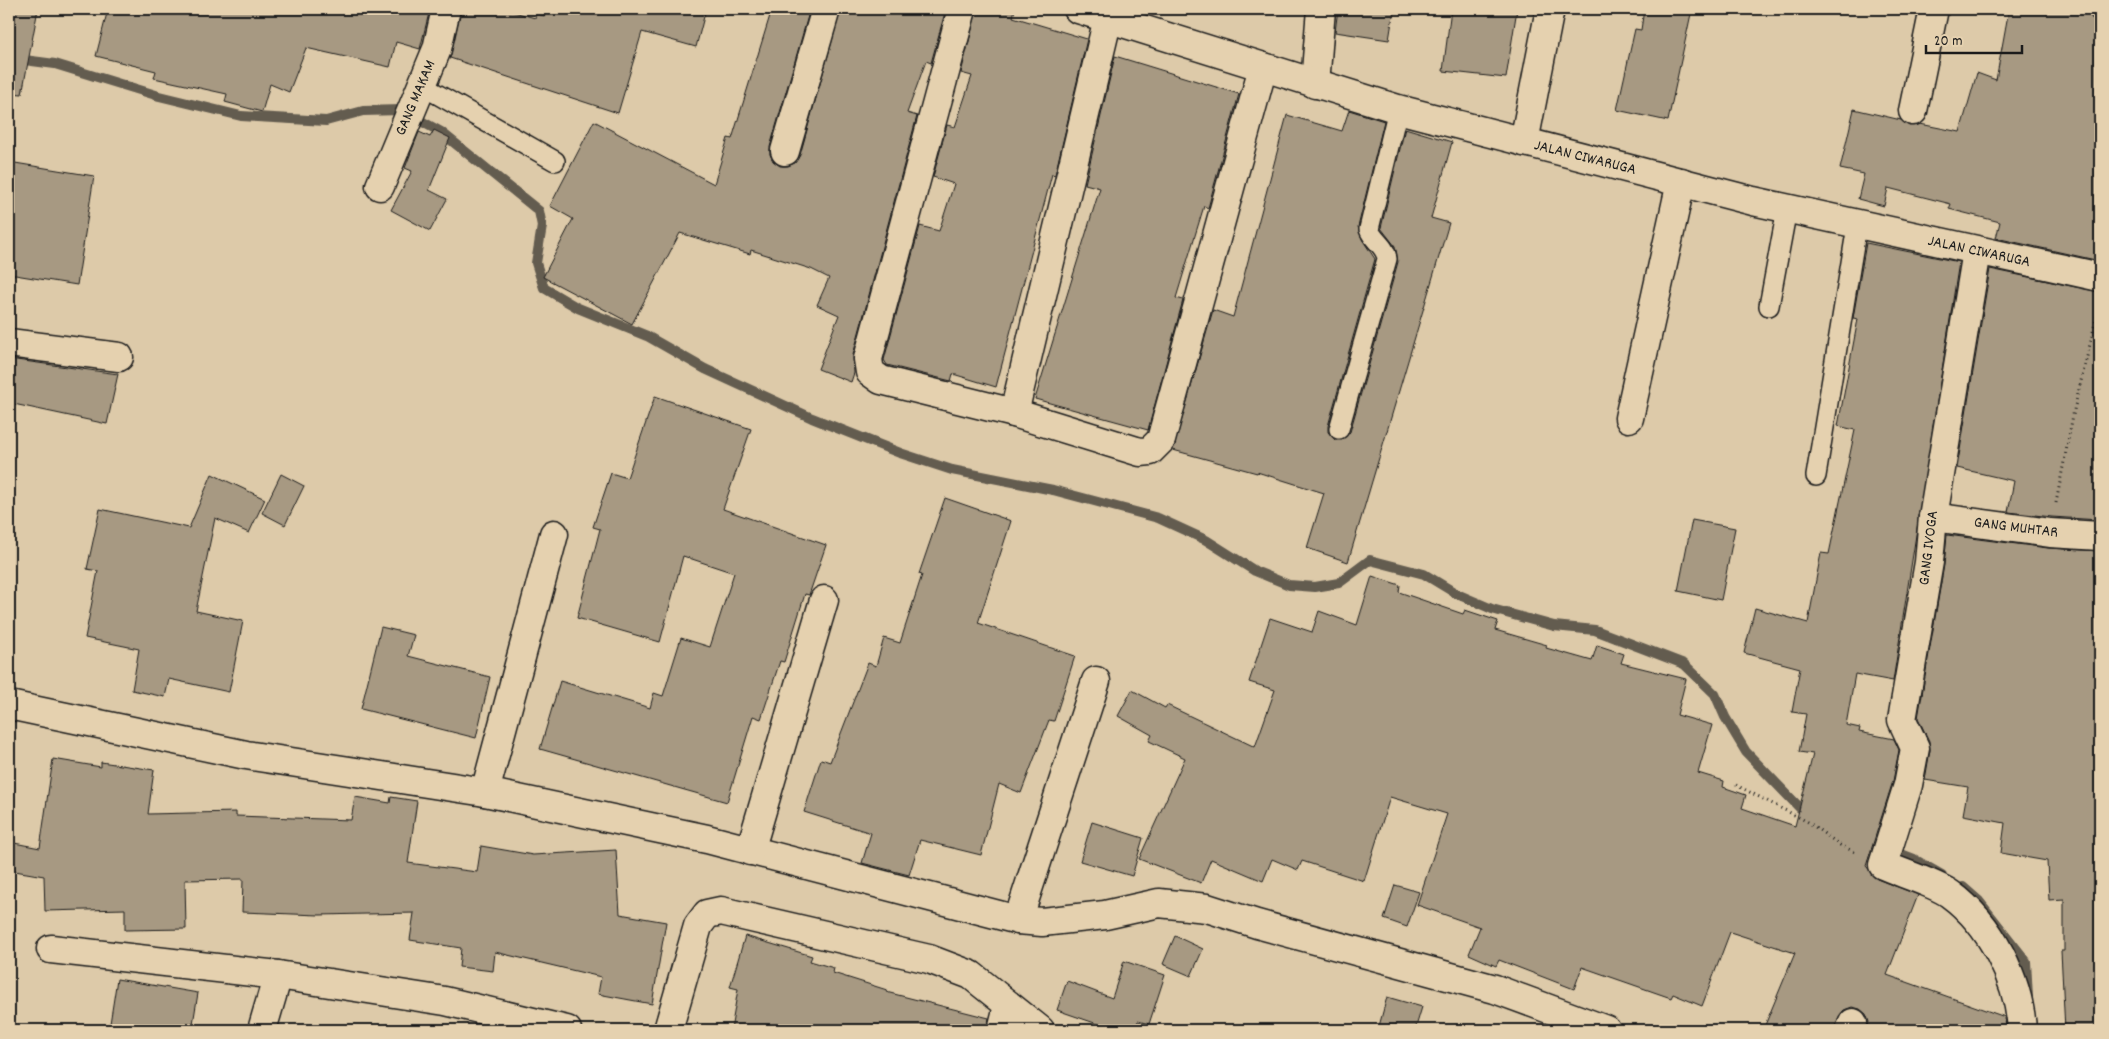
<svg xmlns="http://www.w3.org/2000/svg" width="2109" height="1039" font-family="Dekko,sans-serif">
	<rect width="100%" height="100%" fill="#ddcaa9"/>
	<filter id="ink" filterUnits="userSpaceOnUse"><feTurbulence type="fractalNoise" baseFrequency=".02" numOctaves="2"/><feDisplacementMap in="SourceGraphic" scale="10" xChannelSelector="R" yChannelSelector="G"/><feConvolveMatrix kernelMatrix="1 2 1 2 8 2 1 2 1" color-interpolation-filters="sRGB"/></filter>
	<g filter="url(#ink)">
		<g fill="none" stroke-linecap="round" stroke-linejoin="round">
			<g stroke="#635c50" stroke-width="10">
				<polyline points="9,58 55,64 159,96 241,116 326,121 363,111 401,110 441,132 539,211 542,226 536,263 544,288 578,308 647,336 705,369 812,418 900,453 952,470 1053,490 1158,518 1206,540 1255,571 1289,585 1315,587 1339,583 1370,560 1424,574 1457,594 1492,609 1554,626 1595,630 1684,664 1715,694 1725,717 1746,752 1800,808 1811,815"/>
				<polyline points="1888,849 1914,859 1942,875"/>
				<polyline points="1963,887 1979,901 2026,961 2028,997"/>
			</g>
		</g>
		<g fill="#a79982" stroke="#1c1c1c">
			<polygon points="9,9 38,9 22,94 9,93"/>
			<polygon points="108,9 430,9 420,49 396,42 390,67 306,48 289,92 270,84 262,112 225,102 227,94 154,78 156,71 96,56"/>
			<polygon points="461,9 504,9 535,18 536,14 545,16 546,9 706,9 696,47 642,32 618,113 450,58"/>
			<polygon points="772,9 810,9 770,147 770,154 773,161 780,166 788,166 795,163 800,155 841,9 946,9 931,63 926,61 907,113 917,116 853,355 854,373 851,382 818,369 839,315 817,305 829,278 811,269 751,250 750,254 680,233 632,324 543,277 573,219 550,206 594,121 714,184 728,138 732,139"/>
			<polygon points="977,9 1015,9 1013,17 1087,39 1055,175 1052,174 996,387 953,374 951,381 887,365 884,360 920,226 939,231 954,184 933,177 947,125 955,127 972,76 961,73"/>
			<polygon points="1338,9 1394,9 1389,40 1335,32"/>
			<polygon points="1451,9 1517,9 1506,78 1443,71"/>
			<polygon points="1644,9 1692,9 1668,121 1617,110 1635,29 1641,30"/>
			<polygon points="2009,9 2093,9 2091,18 2100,20 2100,261 1996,238 2000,222 1949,209 1951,204 1888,188 1884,206 1858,199 1864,174 1840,169 1854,109 1901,120 1909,126 1920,124 1960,132 1977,73 1996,80"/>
			<polygon points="1115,56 1239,94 1208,208 1204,206 1176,298 1183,300 1148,430 1035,399 1100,188 1085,184"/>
			<polygon points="1349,110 1384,121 1358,227 1362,239 1375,259 1328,426 1328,432 1335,440 1342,440 1350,432 1398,262 1395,246 1381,228 1405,128 1452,142 1431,218 1449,223 1348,562 1307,548 1324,493 1257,472 1257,473 1173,450 1213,310 1233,317 1287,115 1342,131"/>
			<polygon points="434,130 450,138 429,190 447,199 430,231 391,210 412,171 405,168 419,132 430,137"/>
			<polygon points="9,162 94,176 77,285 9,274"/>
			<polygon points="1866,243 1959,262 1893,681 1855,674 1846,725 1860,728 1859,732 1894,739 1899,750 1893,781 1866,866 1877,879 1918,895 1887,975 2005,1017 2006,1030 1867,1030 1869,1022 1866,1014 1860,1009 1852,1007 1844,1010 1839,1016 1835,1030 1763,1030 1795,953 1730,932 1702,1006 1673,994 1671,998 1582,967 1574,989 1499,960 1496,966 1469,954 1480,927 1417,905 1447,814 1390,797 1364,881 1302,861 1298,870 1272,859 1263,881 1211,859 1201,883 1139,859 1185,758 1149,741 1152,735 1118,716 1132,690 1165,708 1167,705 1255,747 1275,690 1249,682 1270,618 1312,632 1319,611 1357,625 1372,576 1400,585 1399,592 1463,614 1465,610 1498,621 1495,630 1547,645 1546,648 1592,661 1597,645 1624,654 1621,663 1686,679 1677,715 1712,725 1698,773 1724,781 1723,787 1746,795 1742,808 1795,826 1813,754 1799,752 1806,714 1792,712 1800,668 1744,653 1755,608 1808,623 1821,553 1829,554 1855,430 1838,426 1858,319 1853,318"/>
			<polygon points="1990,269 2100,292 2100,520 2052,517 2008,512 2014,481 1957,468"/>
			<polygon points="9,359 118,374 107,424 9,403"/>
			<polygon points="655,396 751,429 723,509 826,545 809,595 805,594 784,662 780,661 761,719 753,716 727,802 540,749 560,681 650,708 654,693 663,696 681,638 710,647 734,573 683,556 660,642 577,618 600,529 593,527 611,473 627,478"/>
			<polygon points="212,474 265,499 249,533 215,518 196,611 243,621 229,692 169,679 165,697 132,690 139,649 85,638 98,571 87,569 100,509 189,528"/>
			<polygon points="281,474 304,486 285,525 262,513"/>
			<polygon points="945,498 1011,521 978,623 1075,656 1054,721 1049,720 1021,793 999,784 981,855 920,840 909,875 862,863 871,833 804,812 821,759 830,762 868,663 876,666 884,638 900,643 922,575 919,574"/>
			<polygon points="1692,520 1735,528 1721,600 1678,591"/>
			<polygon points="1947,535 2048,548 2100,551 2100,1030 2065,1030 2061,951 2064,951 2064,899 2049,900 2047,861 2001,853 2005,823 1963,815 1968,787 1925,780 1930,750 1929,741 1918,718 1944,565"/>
			<polygon points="381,627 414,635 408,656 490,677 476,738 361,709"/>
			<polygon points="53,759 101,767 101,762 154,770 148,814 236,812 236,816 351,820 355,797 390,803 391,797 417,801 408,863 477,872 481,846 533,855 616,850 620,914 666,922 652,1004 598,994 601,977 495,952 493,971 459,967 461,948 410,940 414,913 319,915 242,912 243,879 185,880 186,929 125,930 125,909 45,911 44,876 9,870 9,842 40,848"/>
			<polygon points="1092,822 1143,838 1132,876 1080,861"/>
			<polygon points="1395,885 1419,892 1407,927 1384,919"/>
			<polygon points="745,936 812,956 810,961 834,968 833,973 887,990 886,992 989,1018 987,1030 731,1030 738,989 730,987"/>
			<polygon points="1175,936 1203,949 1191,976 1163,964"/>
			<polygon points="1124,961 1165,975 1149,1024 1138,1021 1135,1030 1115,1030 1057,1010 1067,981 1112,998"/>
			<polygon points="117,979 198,993 192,1030 109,1030"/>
			<polygon points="1387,997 1422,1007 1415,1030 1378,1030"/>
		</g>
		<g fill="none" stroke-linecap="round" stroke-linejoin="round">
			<g stroke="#1c1c1c" stroke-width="22">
				<g id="service">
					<polyline points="421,85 555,161"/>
					<polyline points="1769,306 1787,209"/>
					<path d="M1339,429L1387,259C1386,246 1373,241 1369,229L1398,109"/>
					<polyline points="1816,476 1857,226"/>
				</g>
			</g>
			<g stroke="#1c1c1c" stroke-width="31">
				<g id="minor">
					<polyline points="962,9 868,359 870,372 881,380 1014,413 1140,452 1150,451 1161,440 1263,67"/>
					<polyline points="1315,84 1321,9"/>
					<polyline points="1913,111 1934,9"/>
					<polyline points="1524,142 1550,9"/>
					<polyline points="785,151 826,9"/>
					<polyline points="380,186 437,49 446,9"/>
					<path d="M1977,251L1933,517L1929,562L1902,720L1915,748L1908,785L1883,865C1901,873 1935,883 1950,894C1991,924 2019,980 2022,1030"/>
					<polyline points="9,343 119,357"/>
					<polyline points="1014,413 1108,18"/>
					<polyline points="1629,418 1681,182"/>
					<polyline points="1933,517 2050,533 2100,536"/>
					<polyline points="9,705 246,755 485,792 707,839 1018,920 1042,922 1105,915 1159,903 1207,908 1257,924 1495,989 1606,1030"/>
					<polyline points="485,792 554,534"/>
					<polyline points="750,851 824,600"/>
					<polyline points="1018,920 1096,681"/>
					<polyline points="51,949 278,975 445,1001 567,1030"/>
					<polyline points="262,1030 278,975"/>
					<polyline points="668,1030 698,926 707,914 721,911 929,959 971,975 1040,1030"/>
					<polyline points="1002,1030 1008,1006"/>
					<polyline points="1850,1030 1853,1023"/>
				</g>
			</g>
			<g stroke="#1c1c1c" stroke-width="31">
				<polyline id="tertiary" points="1078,9 1398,109 1753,201 2100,277"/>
			</g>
			<g stroke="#1c1c1c" stroke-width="3" stroke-dasharray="1 4" stroke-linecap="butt">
				<polyline points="2056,503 2074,410 2099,307"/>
				<polyline points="1736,785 1808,822 1840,845 1855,852"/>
			</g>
			<use href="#service" stroke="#e5d1af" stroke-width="19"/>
			<use href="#minor" stroke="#e5d1af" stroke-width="28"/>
			<use href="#tertiary" stroke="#e5d1af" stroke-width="28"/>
		</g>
	</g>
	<g text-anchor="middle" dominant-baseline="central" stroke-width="5" stroke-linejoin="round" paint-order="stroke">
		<g font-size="16" fill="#1c1c1c" stroke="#e5d1af">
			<text transform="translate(416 98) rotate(-67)">GANG MAKAM</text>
			<text transform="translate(1585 158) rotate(14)">JALAN CIWARUGA</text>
			<text transform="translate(1979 252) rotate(12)">JALAN CIWARUGA</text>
			<text transform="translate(2016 528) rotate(7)">GANG MUHTAR</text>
			<text transform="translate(1929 548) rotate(-83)">GANG IVOGA</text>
		</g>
	</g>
	<rect width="2109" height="1039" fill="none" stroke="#e5d1af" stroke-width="30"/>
	<rect x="15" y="15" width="2079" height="1009" fill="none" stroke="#1c1c1c" stroke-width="2" filter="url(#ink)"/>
	<path d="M1926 45v8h96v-8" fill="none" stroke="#1c1c1c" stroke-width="2.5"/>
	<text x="1934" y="45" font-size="15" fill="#1c1c1c" stroke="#e5d1af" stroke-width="4" paint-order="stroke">20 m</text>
</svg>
